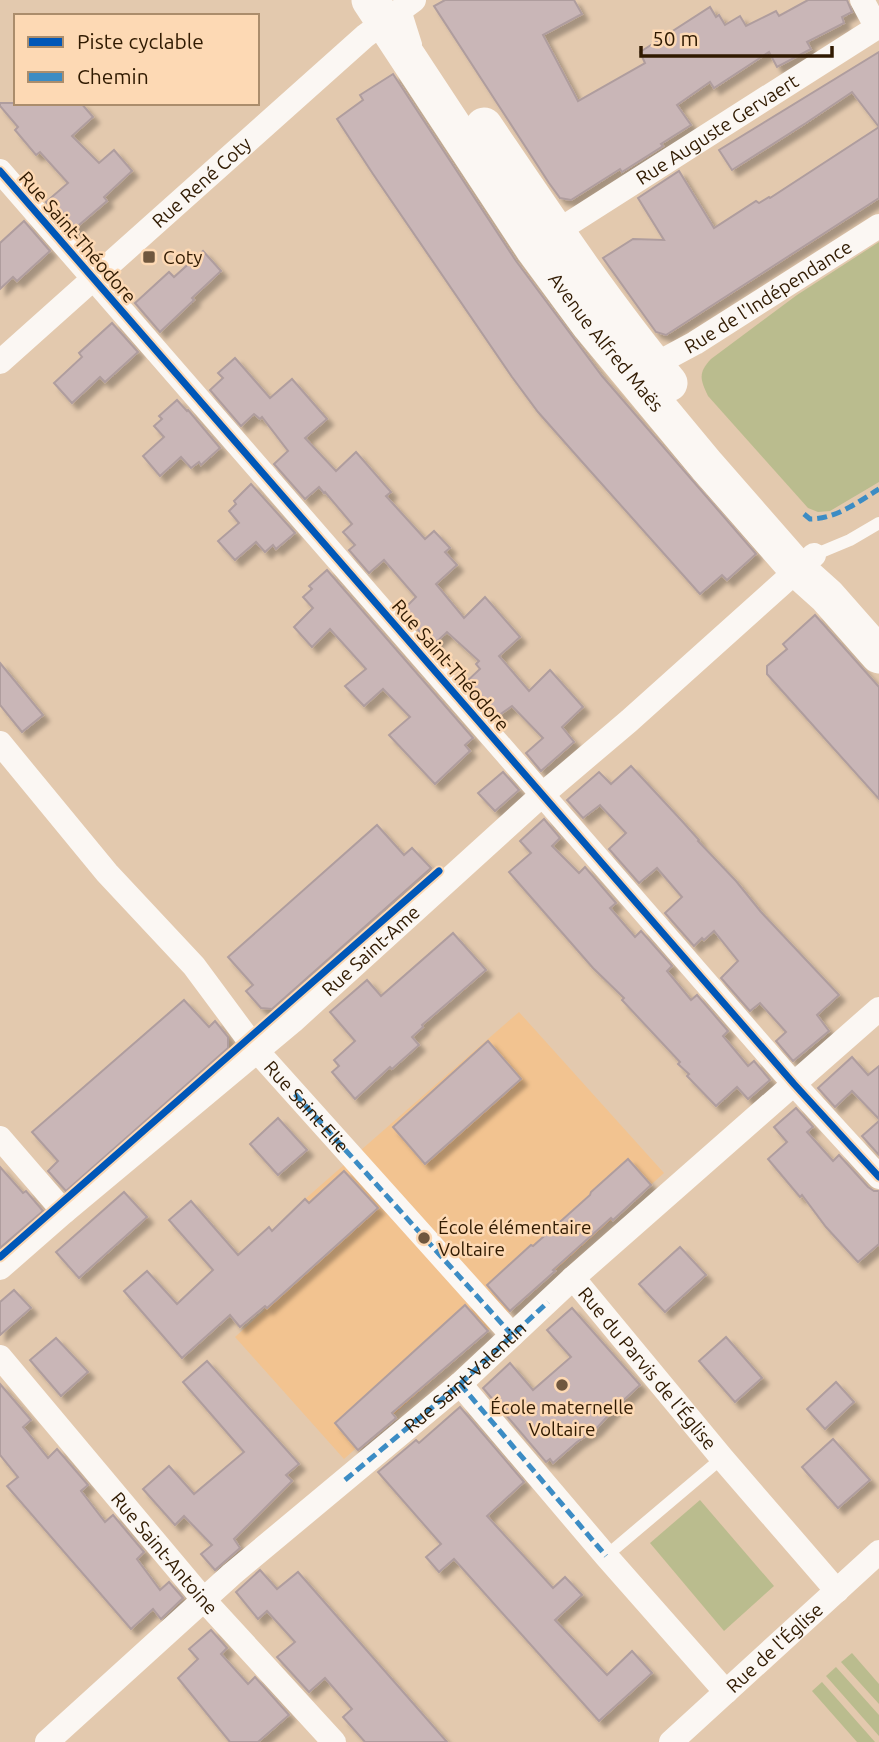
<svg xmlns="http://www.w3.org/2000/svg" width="879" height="1742" font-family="Ubuntu,sans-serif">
	<defs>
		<filter id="shadow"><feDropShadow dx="6" dy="6" stdDeviation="2" flood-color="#0004"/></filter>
	</defs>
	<rect width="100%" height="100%" fill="#e3c9ae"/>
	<polygon fill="#f2c390" points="519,1012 664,1173 344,1459 235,1337 267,1308 235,1272 252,1242 269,1227 275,1234 305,1199"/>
	<g fill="#babc8e">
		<path d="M879,242V482L830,511L818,512L808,508L708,396C700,379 698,373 711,359L797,295Z"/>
		<polygon points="700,1500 774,1586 724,1631 650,1543"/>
		<polygon points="852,1653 879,1684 879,1704 841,1662"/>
		<polygon points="836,1667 879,1715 879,1736 826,1676"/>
		<polygon points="822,1682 875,1742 857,1742 812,1691"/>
	</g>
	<g fill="#c9b6b7" stroke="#af9d9e" stroke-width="2" filter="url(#shadow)">
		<polygon points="445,0 574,0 582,14 543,35 578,101 645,63 640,52 710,7 716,17 719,15 725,25 740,16 746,26 776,11 779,16 808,0 847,0 852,12 842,17 844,23 807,42 811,49 777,67 769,52 714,88 710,82 677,105 691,125 661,144 663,146 622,172 620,169 571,200 560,198 549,183 434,6"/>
		<polygon points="879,52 879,198 666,335 656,332 603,258 633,239 664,240 638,198 679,171 714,228 756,201 759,203 769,197 770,198 879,127 852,92 806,123 732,170 719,150"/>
		<polygon points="393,74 516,261 602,376 756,554 727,580 722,575 700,594 576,455 538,412 512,377 373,174 337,119 363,100 360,95"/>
		<polygon points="0,103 81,103 93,117 72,136 99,163 114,150 132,171 104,197 107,201 72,231 46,202 68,183 40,152 36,155 15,130 18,127 0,106"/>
		<polygon points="24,221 50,251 17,281 13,277 0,289 0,243"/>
		<polygon points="203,251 221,271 192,298 194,300 160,332 135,303 169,272 174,277"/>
		<polygon points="112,323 138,352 105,382 100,377 72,403 54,383 82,357 79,353"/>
		<polygon points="235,358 270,398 292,379 327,419 305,438 336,471 356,452 391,492 386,496 425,539 434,531 450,548 445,552 457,565 436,584 464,618 485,597 520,637 499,656 529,691 550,670 583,707 562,727 574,742 541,771 526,753 543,738 512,706 495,718 465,683 480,669 476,664 479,661 447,632 432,646 402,611 416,597 384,560 369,573 349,550 355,545 343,532 352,524 325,492 324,493 319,487 305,499 274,464 288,451 262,417 260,419 254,414 241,426 210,390 223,378 218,373"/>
		<polygon points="177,400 187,411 188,410 220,448 201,465 199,462 191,468 181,457 160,476 143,456 164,437 154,426 162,419 159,416"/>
		<polygon points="251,484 295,533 276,549 273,545 265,552 256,542 235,560 218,541 239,523 229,511 236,504 234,501"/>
		<polygon points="327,570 473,738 465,745 470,751 435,784 389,735 410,717 383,689 364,706 345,686 366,669 330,629 312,647 294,627 313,608 303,597 312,589 309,586"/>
		<polygon points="815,615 879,687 879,799 767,674 767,666 787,649 783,644"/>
		<polygon points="0,663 43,715 22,732 0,705"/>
		<polygon points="631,766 681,820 699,840 698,841 736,881 761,912 839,995 817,1015 829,1031 793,1061 776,1041 786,1032 760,1003 750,1011 721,978 738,961 714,931 704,940 702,938 694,946 665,913 682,897 657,868 639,883 609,849 626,833 600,805 583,818 567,800 599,772 611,784"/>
		<polygon points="503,772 519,790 495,811 478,793"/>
		<polygon points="544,819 560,838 552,846 579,873 585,867 616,903 610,908 635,937 641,931 672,966 667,971 691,1000 697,995 728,1031 723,1036 748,1066 754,1061 770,1080 748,1099 737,1087 716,1106 687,1076 689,1074 678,1064 680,1062 622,1000 624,998 593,968 509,872 531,853 520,841"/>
		<polygon points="377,825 404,855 412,848 431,868 272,1009 261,1008 246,991 253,985 228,957"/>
		<polygon points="453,933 486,970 422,1025 423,1027 412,1037 419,1045 392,1069 390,1067 355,1099 332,1072 339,1066 334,1060 355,1041 330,1012 367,980 381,996"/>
		<polygon points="184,1000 209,1027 215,1021 228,1037 228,1048 66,1191 48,1171 58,1161 32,1132"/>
		<polygon points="488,1041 521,1079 425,1164 393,1127"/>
		<polygon points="852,1057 868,1075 879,1066 879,1119 852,1091 835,1107 818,1088"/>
		<polygon points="796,1108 813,1127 807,1132 833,1161 839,1155 868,1187 874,1191 879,1191 879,1244 858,1262 826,1227 802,1195 800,1197 768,1159 787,1142 774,1127"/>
		<polygon points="278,1118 307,1150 278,1175 250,1144"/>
		<polygon points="879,1121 879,1155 862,1136"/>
		<polygon points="628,1159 651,1185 613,1220 611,1218 553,1270 555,1271 510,1311 487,1285 531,1245 533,1246 590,1195 591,1192"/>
		<polygon points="0,1167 23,1193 26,1191 43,1211 0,1248"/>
		<polygon points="344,1171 378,1208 267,1308 265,1306 240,1327 230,1315 182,1358 124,1291 147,1271 177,1304 213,1270 169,1220 191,1201 238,1255 269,1227 272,1231 305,1199 309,1203"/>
		<polygon points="124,1192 147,1217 79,1278 56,1252"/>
		<polygon points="680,1247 706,1275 665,1312 639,1284"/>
		<polygon points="14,1290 31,1308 0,1335 0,1302"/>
		<polygon points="465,1305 488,1331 392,1413 396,1418 358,1450 357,1449 335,1423"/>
		<polygon points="572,1308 640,1385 616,1407 595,1430 577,1442 553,1463 550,1459 546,1462 483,1388 510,1363 533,1390 571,1357 547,1330"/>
		<polygon points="726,1337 762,1378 735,1402 699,1361"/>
		<polygon points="56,1338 88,1372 61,1396 30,1360"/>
		<polygon points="207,1361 299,1464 286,1475 292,1481 234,1539 240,1548 215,1570 201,1554 212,1545 184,1516 175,1525 143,1489 169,1466 194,1494 244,1452 183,1382"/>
		<polygon points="836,1382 854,1402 825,1429 807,1409"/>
		<polygon points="0,1384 31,1420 23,1427 48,1458 57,1449 88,1485 81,1491 105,1522 113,1515 144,1552 137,1559 160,1590 169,1582 183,1598 161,1619 153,1609 131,1629 7,1486 18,1477 0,1455"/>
		<polygon points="460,1407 524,1482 487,1516 553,1588 565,1577 582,1595 555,1620 607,1675 632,1651 652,1673 599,1721 454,1559 439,1572 426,1557 441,1544 378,1472 416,1440 419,1443"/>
		<polygon points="833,1439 870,1480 838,1508 802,1467"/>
		<polygon points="260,1570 277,1589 298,1572 447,1742 365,1742 343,1717 352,1709 325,1678 309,1692 277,1657 295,1642 267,1611 258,1619 236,1592"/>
		<polygon points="211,1630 227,1648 221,1654 248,1684 255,1677 289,1715 258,1742 230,1742 178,1678 198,1659 189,1649"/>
	</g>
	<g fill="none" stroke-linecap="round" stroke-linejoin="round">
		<g stroke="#fbf7f3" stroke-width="12">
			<polyline points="404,6 416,44"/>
			<polyline points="810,554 814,555 850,540 879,523"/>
			<polyline points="606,1556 722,1458"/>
		</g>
		<g stroke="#fbf7f3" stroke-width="24">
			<polyline points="862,0 877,28"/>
			<polyline points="0,171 794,1084 879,1177"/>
			<path id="s1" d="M556,232L879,26"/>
			<path id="s2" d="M0,362L365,36L414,0"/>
			<path id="s3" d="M654,365L695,343L879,226"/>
			<path id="s4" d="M0,743L107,873L194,966L257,1051L512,1335"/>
			<polyline points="0,1138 64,1212"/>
			<path id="s5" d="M0,1268L64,1212L293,1021L543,794L629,721L814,555"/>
			<path id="s6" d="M573,1278L722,1458L837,1591"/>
			<path id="s7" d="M0,1357L203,1599L334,1742"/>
			<polyline points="460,1384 606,1556 726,1692"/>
			<path id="s8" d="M47,1742L232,1574L460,1384L573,1278L879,1009"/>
			<path id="s9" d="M671,1742L879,1552"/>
		</g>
		<g stroke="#fbf7f3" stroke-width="37">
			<path id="s10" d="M370,0L534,249L590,325L707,466L798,570L827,596L879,655"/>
			<path d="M484,126C543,213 602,302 669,383"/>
		</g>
		<g stroke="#3c8cc4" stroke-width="5" stroke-dasharray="10 5" stroke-linecap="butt">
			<path d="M804,514L810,519C836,519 858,502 879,489"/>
			<polyline points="295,1094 512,1335"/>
			<polyline points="460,1384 606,1556"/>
			<polyline points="345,1480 460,1384 548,1302"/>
		</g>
		<g stroke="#fdd9b4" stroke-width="11">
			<g id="cycleway">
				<polyline points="0,171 794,1084 879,1177"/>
				<polyline points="0,1257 439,871"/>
			</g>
		</g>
		<use href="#cycleway" stroke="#0057b8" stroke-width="7"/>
	</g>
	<g fill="#6f573e" stroke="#fdd9b4" stroke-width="2.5">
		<rect x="142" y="250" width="14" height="14" rx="3.5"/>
		<circle cx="424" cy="1238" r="7"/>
		<circle cx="562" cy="1385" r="7"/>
	</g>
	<g text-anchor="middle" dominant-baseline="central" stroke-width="5" stroke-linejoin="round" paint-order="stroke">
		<g font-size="19" fill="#301a01" stroke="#fdd9b4">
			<text stroke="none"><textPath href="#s1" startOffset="191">Rue Auguste Gervaert</textPath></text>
			<text stroke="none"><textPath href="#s2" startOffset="270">Rue René Coty</textPath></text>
			<text transform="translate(78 237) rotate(49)">Rue Saint-Théodore</text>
			<text stroke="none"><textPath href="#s3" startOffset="133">Rue de l'Indépendance</textPath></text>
			<text stroke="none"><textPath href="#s10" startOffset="416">Avenue Alfred Maës</textPath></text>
			<text transform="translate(451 665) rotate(49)">Rue Saint-Théodore</text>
			<text stroke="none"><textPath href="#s5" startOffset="488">Rue Saint-Ame</textPath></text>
			<text stroke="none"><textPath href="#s4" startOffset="476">Rue Saint-Elie</textPath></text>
			<text stroke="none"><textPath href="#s6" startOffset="117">Rue du Parvis de l'Église</textPath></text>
			<text stroke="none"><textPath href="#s8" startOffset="555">Rue Saint-Valentin</textPath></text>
			<text stroke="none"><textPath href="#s7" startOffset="256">Rue Saint-Antoine</textPath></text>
			<text stroke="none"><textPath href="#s9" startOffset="140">Rue de l'Église</textPath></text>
		</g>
		<g font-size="19" fill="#301a01" stroke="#fdd9b4" text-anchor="start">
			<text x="163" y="257">Coty</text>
			<text x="438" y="1227">École élémentaire<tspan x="438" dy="22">Voltaire</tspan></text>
			<text x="562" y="1407" text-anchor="middle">École maternelle<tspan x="562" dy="22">Voltaire</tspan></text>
		</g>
	</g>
	<rect x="14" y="14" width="245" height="91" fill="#fdd9b4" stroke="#ab8d6c" stroke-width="2"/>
	<rect x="28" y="37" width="35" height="10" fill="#0057b8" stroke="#ab8d6c" stroke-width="2"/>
	<text x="77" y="49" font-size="21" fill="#301a01">Piste cyclable</text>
	<rect x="28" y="72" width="35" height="10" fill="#3c8cc4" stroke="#ab8d6c" stroke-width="2"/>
	<text x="77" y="84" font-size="21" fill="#301a01">Chemin</text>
	<path d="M641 46v10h191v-10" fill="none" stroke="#301a01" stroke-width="3.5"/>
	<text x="652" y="46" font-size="21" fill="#301a01" stroke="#fdd9b4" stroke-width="5" paint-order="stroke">50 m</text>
</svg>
